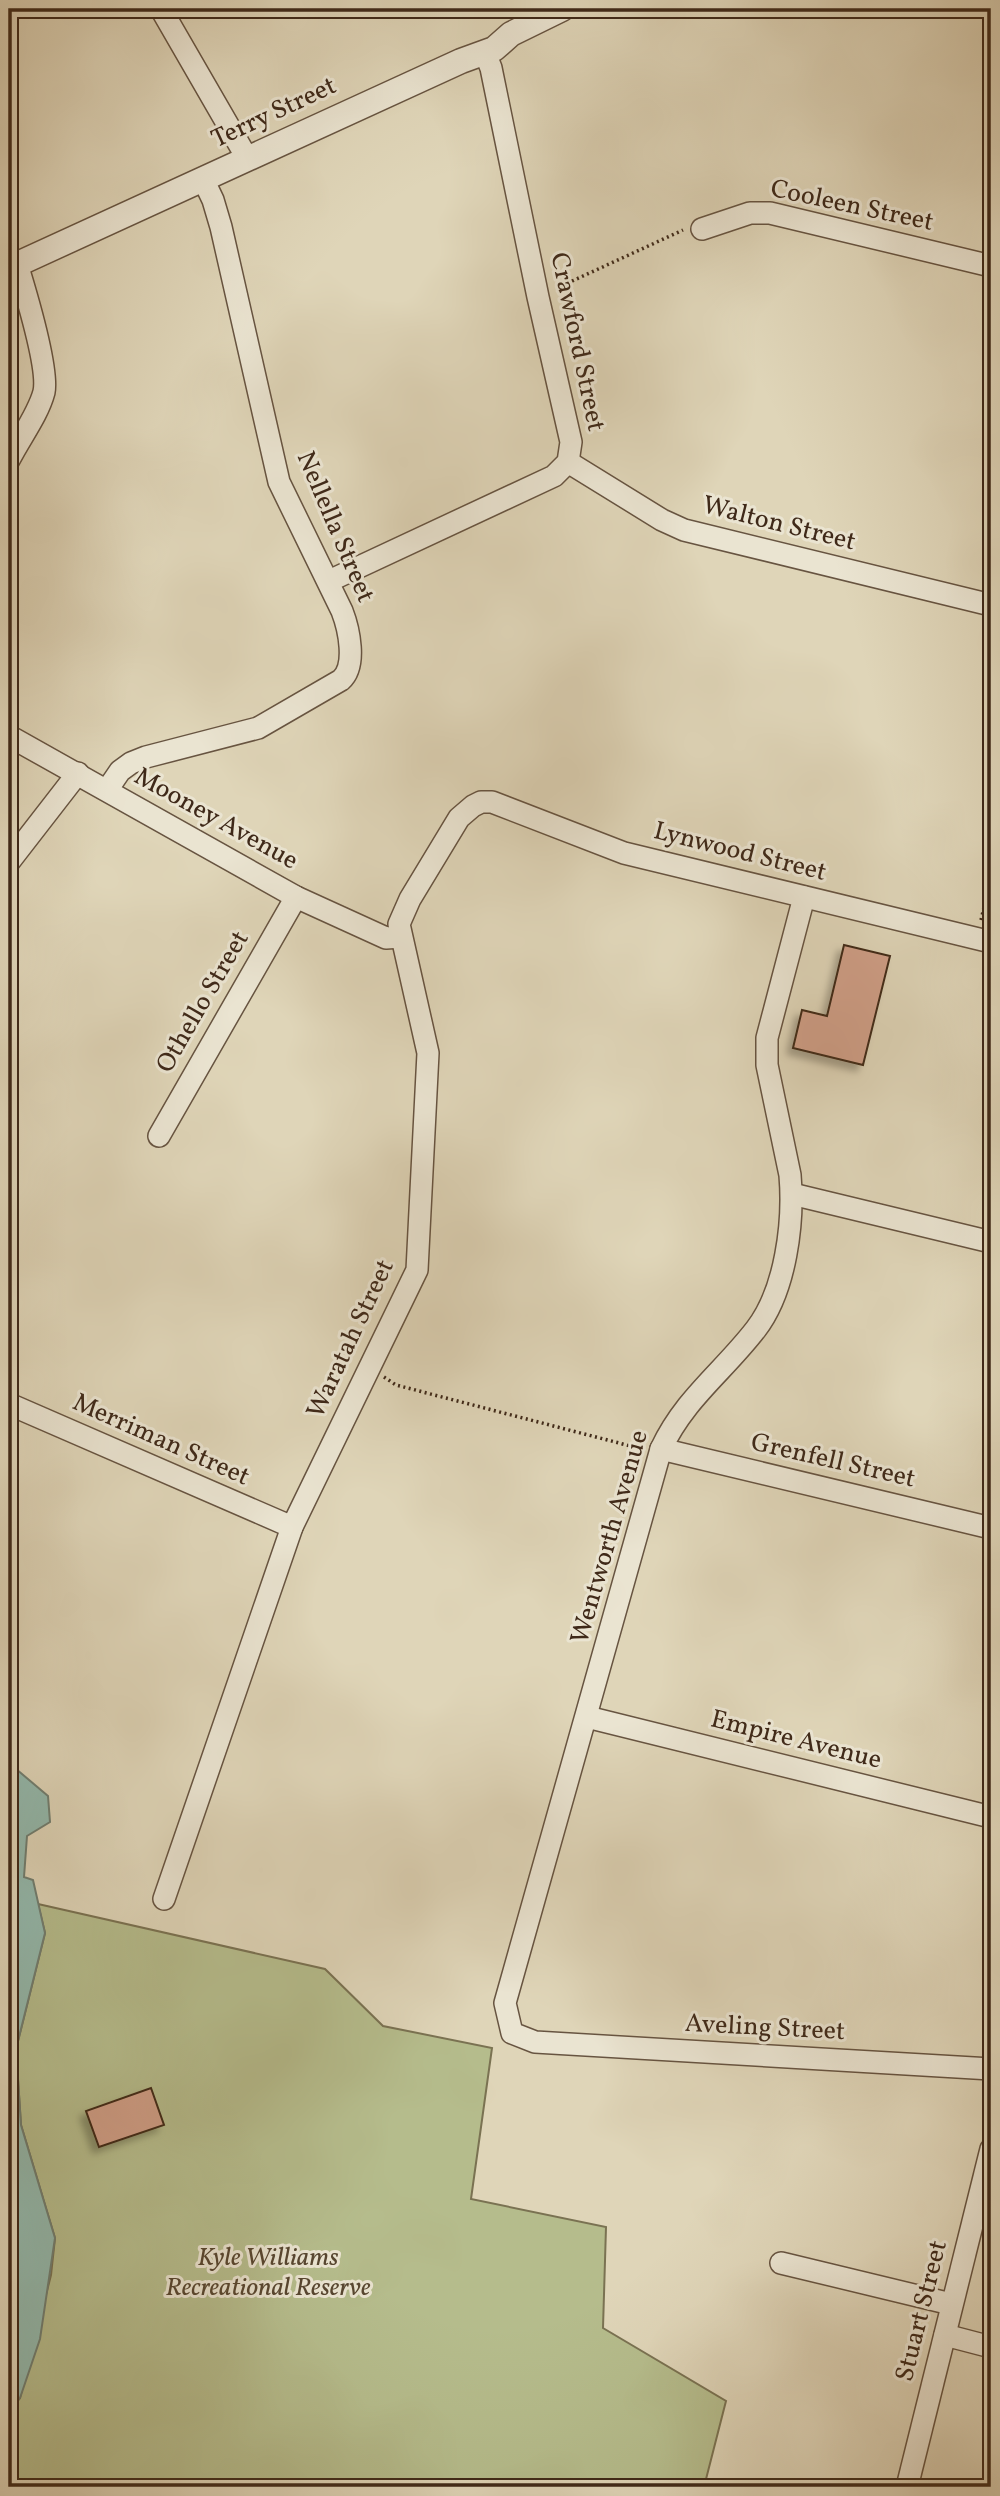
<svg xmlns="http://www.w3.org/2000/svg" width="1000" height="2496" font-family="Vollkorn,serif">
	<defs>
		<filter id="shadow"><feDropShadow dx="-6" dy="6" stdDeviation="3.5" flood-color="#0004"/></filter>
	</defs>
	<rect width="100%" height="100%" fill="#dfd5b8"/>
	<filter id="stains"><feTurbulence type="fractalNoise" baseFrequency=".00286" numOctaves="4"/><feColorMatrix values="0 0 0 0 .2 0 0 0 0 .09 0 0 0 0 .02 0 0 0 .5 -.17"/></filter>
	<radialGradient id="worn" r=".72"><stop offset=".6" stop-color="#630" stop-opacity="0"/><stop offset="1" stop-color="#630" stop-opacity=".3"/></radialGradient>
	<polygon fill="#b5bc8c" stroke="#7a7252" stroke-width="2" points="38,1904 325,1969 383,2026 492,2048 471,2199 606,2227 603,2328 726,2401 704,2487 9,2487 9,2411 20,2398 51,2275 55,2238 21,2125 16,2049 45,1933"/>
	<polygon fill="#93b9ad" stroke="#717f72" stroke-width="2" points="9,1763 48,1796 50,1822 27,1836 24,1877 33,1880 45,1933 16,2049 21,2125 55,2238 40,2339 20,2398 9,2411"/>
	<g fill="#d09f88" stroke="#3f2919" stroke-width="2" filter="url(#shadow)">
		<polygon points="844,945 890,956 863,1065 793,1048 802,1010 827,1016"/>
		<polygon points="151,2088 164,2125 99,2147 86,2111"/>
	</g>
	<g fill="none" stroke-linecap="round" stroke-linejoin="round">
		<g stroke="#675441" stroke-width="24">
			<g id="minor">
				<polyline points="161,9 247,158"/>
				<polyline points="702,229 750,213 770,213 991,266"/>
				<path d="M9,460C20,438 38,415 44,392C49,368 25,290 17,264"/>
				<polyline points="568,462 662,520 684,530 991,605"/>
				<polyline points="329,581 554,476 568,462 571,442 538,297 491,68 485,53"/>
				<polyline points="9,736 296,897 386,938 401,937"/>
				<path d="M107,790L120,771L131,763L146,757L258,728L341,680C357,666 349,629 342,611L279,482L221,227L213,200L203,179"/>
				<polyline points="9,862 78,773"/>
				<path d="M804,897L767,1038V1065L790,1175C794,1222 786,1290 756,1329C723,1372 685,1398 661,1449L505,2003L512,2033L535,2042L991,2069"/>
				<polyline points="159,1136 296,897"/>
				<polyline points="792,1194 991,1242"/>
				<polyline points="9,1404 292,1527"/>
				<polyline points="661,1449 991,1528"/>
				<polyline points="587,1717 991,1817"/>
				<polyline points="164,1899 292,1527 417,1270 428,1053 399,924 410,899 459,818 473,806 481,802 492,802 624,853 991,942"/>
				<polyline points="781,2263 951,2304"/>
				<polyline points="945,2335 991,2347"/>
				<polyline points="907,2487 991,2149"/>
			</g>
		</g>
		<g stroke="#675441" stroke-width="27">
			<polyline id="tertiary" points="9,268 461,61 494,49 511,34 562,9"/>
		</g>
		<g stroke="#3f2919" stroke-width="3.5" stroke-dasharray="2 3.5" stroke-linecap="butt">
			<polyline points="557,288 683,230"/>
			<polyline points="981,920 991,878"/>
			<polyline points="384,1377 396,1385 642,1449"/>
		</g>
		<use href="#minor" stroke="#eae4d1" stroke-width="21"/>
		<use href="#tertiary" stroke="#eae4d1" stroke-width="24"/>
	</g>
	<g text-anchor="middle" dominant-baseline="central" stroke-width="6" stroke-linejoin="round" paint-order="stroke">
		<g font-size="26" fill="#3f2919" stroke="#eae4d1">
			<text transform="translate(274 113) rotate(-25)">Terry Street</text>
			<text transform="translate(852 206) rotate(12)">Cooleen Street</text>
			<text transform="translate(577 342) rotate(78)">Crawford Street</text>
			<text transform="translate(779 524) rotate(14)">Walton Street</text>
			<text transform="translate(335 527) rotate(67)">Nellella Street</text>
			<text transform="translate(216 819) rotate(29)">Mooney Avenue</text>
			<text transform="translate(740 852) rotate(14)">Lynwood Street</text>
			<text transform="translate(203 1002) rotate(-60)">Othello Street</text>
			<text transform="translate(351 1339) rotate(-65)">Waratah Street</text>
			<text transform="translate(161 1440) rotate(24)">Merriman Street</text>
			<text transform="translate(833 1461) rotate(13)">Grenfell Street</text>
			<text transform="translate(610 1537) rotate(-74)">Wentworth Avenue</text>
			<text transform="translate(796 1740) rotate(14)">Empire Avenue</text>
			<text transform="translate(765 2028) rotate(3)">Aveling Street</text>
			<text transform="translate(922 2311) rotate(-76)">Stuart Street</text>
		</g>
		<g font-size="26" font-style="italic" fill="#574630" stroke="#eae4d1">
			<text x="268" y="2258">Kyle Williams<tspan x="268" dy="30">Recreational Reserve</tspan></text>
		</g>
	</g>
	<rect width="1000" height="2496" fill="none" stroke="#dfd5b8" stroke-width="35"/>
	<rect x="10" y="10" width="979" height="2475" fill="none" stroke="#3f2919" stroke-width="3.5"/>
	<rect x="18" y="18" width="965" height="2461" fill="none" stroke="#3f2919" stroke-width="2"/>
	<rect width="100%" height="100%" filter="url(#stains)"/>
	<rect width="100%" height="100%" fill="url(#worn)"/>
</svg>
